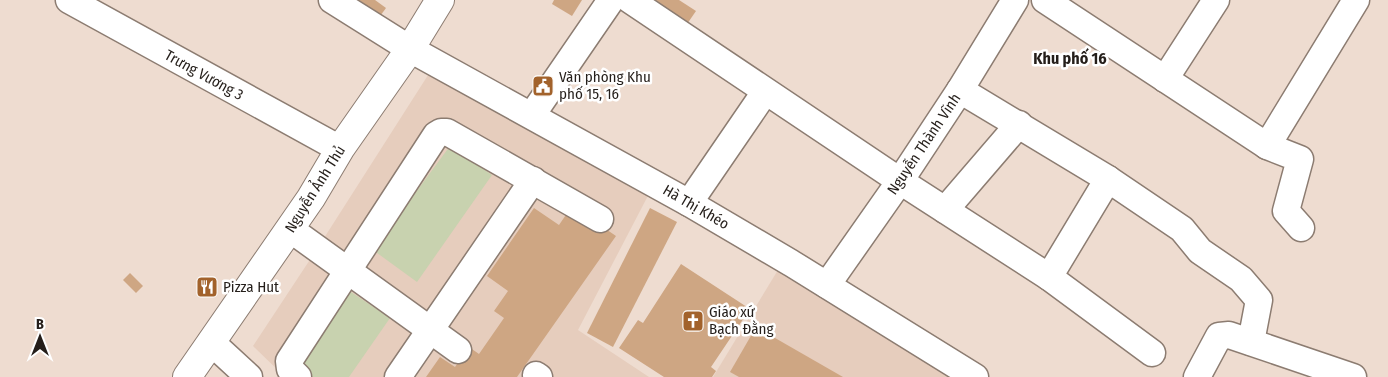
<svg xmlns="http://www.w3.org/2000/svg" width="1388" height="377" font-family="'Fira Sans Condensed',sans-serif">
	<rect width="100%" height="100%" fill="#eedcd0"/>
	<g fill="#e6cdbd">
		<polygon points="430,72 652,188 578,330 649,377 285,377 253,346 317,249"/>
		<polygon points="781,265 967,377 713,377"/>
	</g>
	<g fill="#c8d2af">
		<polygon points="450,146 492,175 417,282 373,250"/>
		<polygon points="348,290 390,318 349,377 305,377 294,366"/>
	</g>
	<g fill="#cea683">
		<polygon points="348,0 375,0 386,8 375,23"/>
		<polygon points="554,0 582,0 572,16 552,4"/>
		<polygon points="648,0 679,0 696,11 683,30"/>
		<polygon points="572,206 616,236 517,377 426,377 440,357 455,367 469,347 479,354 504,318 494,311 508,291 487,276 534,208 559,225"/>
		<polygon points="650,208 677,222 613,347 587,333"/>
		<polygon points="681,264 750,309 711,367 716,371 712,377 664,377 619,348 638,320 643,323"/>
		<polygon points="130,273 143,286 136,293 123,280"/>
		<polygon points="756,327 843,377 739,377 730,372"/>
	</g>
	<g fill="none" stroke-linecap="round" stroke-linejoin="round">
		<g stroke="#8c7c71" stroke-width="29">
			<g id="minor">
				<polyline points="69,0 340,149"/>
				<polyline points="332,0 410,49 689,203 791,263 975,377"/>
				<polyline points="630,0 900,181 1049,277 1152,353"/>
				<polyline points="1045,0 1267,146 1300,159 1286,211 1301,228"/>
				<polyline points="1165,79 1216,0"/>
				<polyline points="960,90 1108,179 1182,229 1200,251 1241,279 1259,300 1251,342"/>
				<polyline points="532,115 611,0"/>
				<polyline points="1267,146 1356,0"/>
				<polyline points="689,203 765,92"/>
				<polyline points="945,210 1019,124"/>
				<polyline points="290,229 458,350"/>
				<polyline points="1049,277 1108,179"/>
				<polyline points="827,285 900,181 960,90 1015,0"/>
				<polyline points="211,342 249,377"/>
				<polyline points="536,375 539,377"/>
				<polyline points="298,377 290,369 289,361 436,135 441,132 447,132 600,219"/>
				<polyline points="398,377 533,180"/>
				<polyline points="1197,377 1219,336 1229,335 1353,377"/>
			</g>
		</g>
		<g stroke="#8c7c71" stroke-width="30">
			<polyline id="major" points="187,377 311,198 340,149 410,49 440,0"/>
		</g>
		<use href="#minor" stroke="#fff" stroke-width="26"/>
		<use href="#major" stroke="#fff" stroke-width="28"/>
	</g>
	<defs>
		<g id="civic-square" transform="scale(1.125)"><rect x="-9" y="-9" width="18" height="18" rx="4" fill="#a2622b" stroke="#fff"/><path d="M-.6-6.5H3V-4.5H.6V-3L4-1V1h2V6H-6V1h2V-1L-.6-3ZM-1.2 2.5V6h2.4V2.5Z" fill="#fff"/></g>
		<g id="restaurant-square" transform="scale(1.125)"><rect x="-9" y="-9" width="18" height="18" rx="4" fill="#a2622b" stroke="#fff"/><path d="M-5-6h1v4h1v-4h1v4h1v-4h1v5L-1.5 .5V6h-2V.5L-5-1ZM5-6V6H3V1.5H1.5Q1.5-4 5-6Z" fill="#fff"/></g>
		<g id="church-square" transform="scale(1.125)"><rect x="-9" y="-9" width="18" height="18" rx="4" fill="#a2622b" stroke="#fff"/><path d="M-1.2-6h2.4v3.5h3.3v2.4h-3.3V6h-2.4V-.1h-3.3v-2.4h3.3Z" fill="#fff"/></g>
	</defs>
	<g fill-rule="evenodd">
		<use href="#civic-square" x="543" y="86"/>
		<use href="#restaurant-square" x="207" y="287"/>
		<use href="#church-square" x="693" y="321"/>
	</g>
	<g text-anchor="middle" dominant-baseline="central" stroke-width="5" stroke-linejoin="round" paint-order="stroke">
		<g font-size="15" fill="#241e1a" stroke="#fff">
			<text transform="translate(204 75) rotate(29)">Trưng Vương 3</text>
			<text transform="translate(924 144) rotate(-56)">Nguyễn Thành Vĩnh</text>
			<text transform="translate(315 189) rotate(-58)">Nguyễn Ảnh Thủ</text>
			<text transform="translate(696 207) rotate(30)">Hà Thị Khéo</text>
		</g>
		<g font-size="15" fill="#241e1a" stroke="#fff" text-anchor="start">
			<text x="559" y="77">Văn phòng Khu<tspan x="559" dy="17">phố 15, 16</tspan></text>
			<text x="223" y="287">Pizza Hut</text>
			<text x="709" y="312">Giáo xứ<tspan x="709" dy="17">Bạch Đằng</tspan></text>
		</g>
		<g font-size="16" font-weight="bold" fill="#241e1a" stroke="#fff">
			<text x="1070" y="58">Khu phố 16</text>
		</g>
	</g>
	<g transform="translate(40 337)" stroke="#ffffff" stroke-width="4" paint-order="stroke">
	<path d="M0-4L9 19L0 12L-9 19Z" fill="#241e1a"/>
	<text y="-8" font-size="14" font-weight="bold" text-anchor="middle" fill="#241e1a">B</text>
	</g>
</svg>
